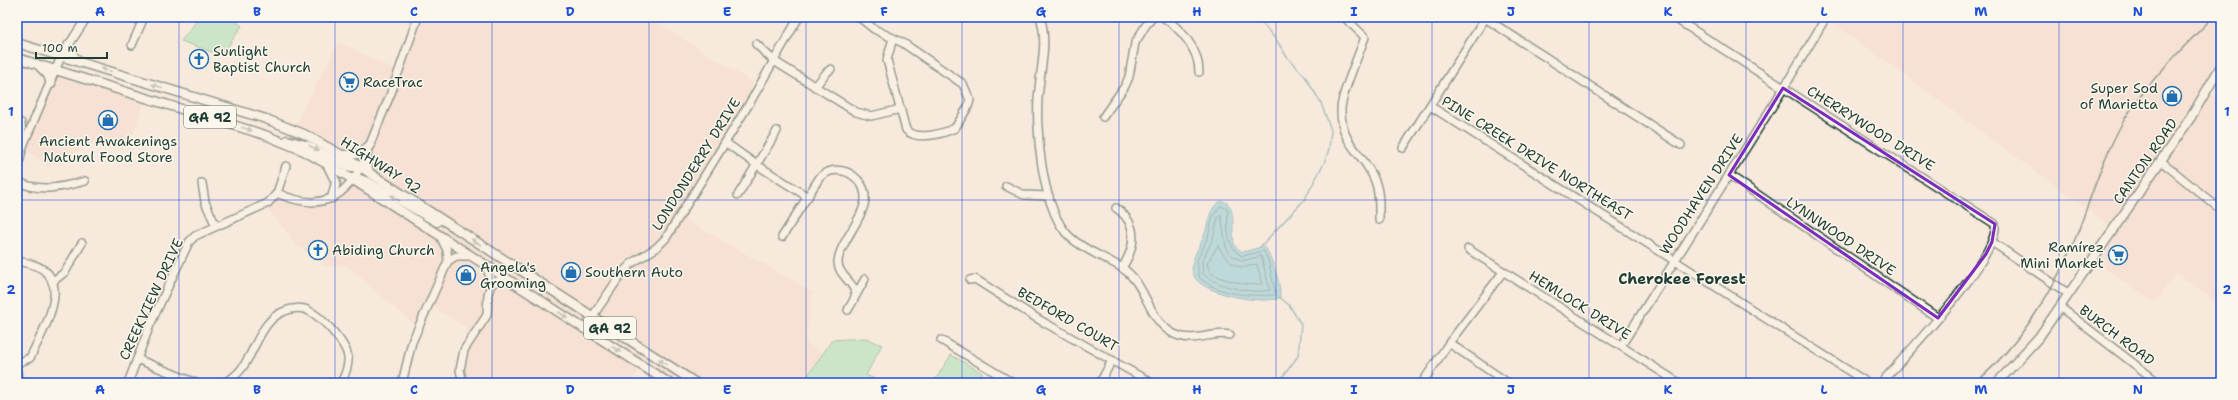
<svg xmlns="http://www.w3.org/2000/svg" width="2238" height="400" font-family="'Shantell Sans',sans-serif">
	<rect width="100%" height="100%" fill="#f8e9dd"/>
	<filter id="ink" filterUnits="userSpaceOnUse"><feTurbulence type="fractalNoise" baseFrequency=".025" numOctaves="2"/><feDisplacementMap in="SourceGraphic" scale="8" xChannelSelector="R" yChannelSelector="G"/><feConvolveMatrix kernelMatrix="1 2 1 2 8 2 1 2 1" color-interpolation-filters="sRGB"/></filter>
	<g filter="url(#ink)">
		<g fill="#f4d8cb">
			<polygon points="411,17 648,17 754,83 704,176 676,214 812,292 806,343 823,353 803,383 657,383 638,371 630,383 459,383 458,374 467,328 424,301 415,325 346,265 326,266 297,245 266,207 282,196 324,203 356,178 284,148 338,42 395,70"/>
			<polygon points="1825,17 2221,17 2221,65 2208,91 2216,95 2221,86 2221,305 2177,273 2155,302 2086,256 2109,225"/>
			<polygon points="52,74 145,100 129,145 97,142 49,166 21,147"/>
		</g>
		<g fill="#97e0af" stroke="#5b8e72">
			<polygon points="200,17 230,17 242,26 224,52 215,47 212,52 181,41"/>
			<polygon points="866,338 882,345 866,375 884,383 803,383 832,340"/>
			<polygon points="951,355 982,373 982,383 933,383"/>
		</g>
		<path fill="#79c6d8" stroke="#558f96" d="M1221,201C1238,202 1231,232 1234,243C1235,248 1240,250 1243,252L1264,246C1270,252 1284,291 1279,298C1264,305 1201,294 1194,276C1187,259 1202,246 1206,230C1209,218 1210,207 1221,201Z"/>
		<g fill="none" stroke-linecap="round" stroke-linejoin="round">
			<g stroke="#437476" stroke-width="1">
				<path d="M1221,206L1228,210C1227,227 1226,247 1242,256L1264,251L1268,260L1276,295C1252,296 1218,296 1199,277L1197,260L1208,237L1213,216Z"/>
				<path d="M1221,215L1226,247L1231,255L1242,261L1261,256L1270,290C1252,294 1217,287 1203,274L1202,261L1213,239L1218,218Z"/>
				<path d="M1218,246C1224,255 1231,268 1245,267C1249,267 1253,264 1257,264L1262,284C1247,287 1224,280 1210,273L1207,264Z"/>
			</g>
			<g stroke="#558f96" stroke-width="1.5">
				<polyline points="1257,17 1277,41 1287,57 1305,76 1321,103 1331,130 1329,149 1325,161 1305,199 1260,247"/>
				<polyline points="1278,383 1298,356 1301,324 1289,305 1279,297"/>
			</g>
			<g stroke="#1f3d34" stroke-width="10">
				<g id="minor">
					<path d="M859,17L874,29L903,43L963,84L970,100L968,107L955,128C942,134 917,141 906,130L887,60L893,38"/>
					<path d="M1040,17C1048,40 1041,66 1039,89C1034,125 1042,212 1070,237C1085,251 1105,257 1122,268C1149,285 1147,325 1179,336C1198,342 1212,331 1230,335"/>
					<path d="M1163,17C1181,29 1199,49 1199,72"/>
					<path d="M1344,17L1365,37C1359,55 1341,94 1341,110C1341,147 1364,152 1375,181C1380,193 1379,207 1379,220"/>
					<path d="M1673,17L1995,224C2000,258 1905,355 1881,383"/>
					<polyline points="1485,18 1681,145"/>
					<polyline points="756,44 774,61 856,112 871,116 901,109"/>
					<polyline points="132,45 144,17"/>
					<polyline points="815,87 826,73 831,69"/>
					<polyline points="1430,106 1868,383"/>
					<polyline points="1103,117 1125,86 1129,77 1135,43 1146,25 1153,17"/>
					<polyline points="726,143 757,165 808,197"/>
					<polyline points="23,146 61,57 87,17"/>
					<polyline points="1403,148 1486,17"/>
					<polyline points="368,149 391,93 418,17"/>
					<polyline points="2161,161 2221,210"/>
					<polyline points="17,172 23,146 21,123"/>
					<polyline points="1729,175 1938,318"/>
					<path d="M17,181C38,193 64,187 85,181"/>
					<polyline points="202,183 205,202 216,226"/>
					<polyline points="1006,186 1024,195 1049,196"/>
					<path d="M277,193C315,210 342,204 362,164"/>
					<polyline points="738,195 777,131"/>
					<path d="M1116,208C1139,224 1136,246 1122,268"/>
					<polyline points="440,236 447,250 448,261"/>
					<path d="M782,237L820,177C828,171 833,169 843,171C849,172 854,176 858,180C881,205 841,235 838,261C837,276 857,283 855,296C854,301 850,306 848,310"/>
					<polyline points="1992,242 2069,294"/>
					<polyline points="1468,249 1679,383"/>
					<polyline points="970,280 975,279 1038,319 1152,383"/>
					<polyline points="52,282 65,272 82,243"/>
					<polyline points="491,284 498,281 508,280"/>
					<polyline points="855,297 865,279"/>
					<polyline points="2060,307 2159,383"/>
					<polyline points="584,329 622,273 632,263 656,248 666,238 749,104 799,17"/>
					<polyline points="941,340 1013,383"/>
					<polyline points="1449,343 1508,383"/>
					<polyline points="1621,346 1782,91 1825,19"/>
					<polyline points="137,359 196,383"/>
					<path d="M17,363L30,358C45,326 80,271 22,262"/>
					<polyline points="17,371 19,383"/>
					<polyline points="128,383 150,325 189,242 195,236 268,203 277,193 286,166"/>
					<path d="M222,383C255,373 253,322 285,311C292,308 302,307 309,311C322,317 346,343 348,357C349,366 345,375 341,383"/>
					<polyline points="402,383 412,342 448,261 456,256 471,256"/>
					<polyline points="463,383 460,370 464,350 487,315 488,294 492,281 485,265"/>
					<polyline points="1100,383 1112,360"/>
					<polyline points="1422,383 1449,343 1503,272"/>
				</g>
			</g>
			<g stroke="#1f3d34" stroke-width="11">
				<g id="major">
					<polyline points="17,43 266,119 304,134 340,154 696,383"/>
					<polyline points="69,44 72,54 79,62"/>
					<polyline points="17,58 265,135 304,151 344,174 669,383"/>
					<polyline points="40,67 48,75 51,84"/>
					<polyline points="287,140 309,146 348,167 360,167"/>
					<polyline points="367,153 366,165 370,173"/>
					<polyline points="343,155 359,154 370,145"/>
					<polyline points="328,166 336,182 332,198"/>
					<polyline points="353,180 360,179 368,182 437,222"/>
					<polyline points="1997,383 2039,337 2191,117 2221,66"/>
				</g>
			</g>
			<use href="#minor" stroke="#fbf7ec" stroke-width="7"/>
			<use href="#major" stroke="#fbf7ec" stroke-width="8"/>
			<path stroke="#1f3d34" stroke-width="1.5" d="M1975,383C2021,344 2056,287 2078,232C2092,194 2104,155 2124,120C2148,81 2181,50 2213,17"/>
		</g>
		<defs><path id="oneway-solid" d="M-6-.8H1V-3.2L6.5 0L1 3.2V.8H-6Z"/></defs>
		<g fill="#8d9a90">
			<use href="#oneway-solid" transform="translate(106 70) rotate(-163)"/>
			<use href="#oneway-solid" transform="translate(157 86) rotate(-163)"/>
			<use href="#oneway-solid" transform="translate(247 129) rotate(17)"/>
			<use href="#oneway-solid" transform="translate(314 148) rotate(27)"/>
			<use href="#oneway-solid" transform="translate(395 198) rotate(-148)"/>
			<use href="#oneway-solid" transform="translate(476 242) rotate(-147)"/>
			<use href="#oneway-solid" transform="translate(563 315) rotate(33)"/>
			<use href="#oneway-solid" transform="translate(616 349) rotate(32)"/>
			<use href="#oneway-solid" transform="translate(663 362) rotate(-147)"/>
		</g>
	</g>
	<path d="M0 0H2238V400H0ZM1783,88L1995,224L1992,242L1986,254L1938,318L1729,175Z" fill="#f8e9dd" fill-opacity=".55" fill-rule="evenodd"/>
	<path fill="none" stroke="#7b2cbf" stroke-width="3" stroke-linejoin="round" d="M1783,88L1995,224L1992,242L1986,254L1938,318L1729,175Z"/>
	<path fill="none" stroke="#1d4ed8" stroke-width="1" stroke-opacity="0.55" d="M179,17V383M335,17V383M492,17V383M649,17V383M806,17V383M962,17V383M1119,17V383M1276,17V383M1432,17V383M1589,17V383M1746,17V383M1903,17V383M2059,17V383M17,200H2221"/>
	<defs>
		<g id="church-ring" transform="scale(1)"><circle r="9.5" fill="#fbf7ec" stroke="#1f6fb2" stroke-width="1.5"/><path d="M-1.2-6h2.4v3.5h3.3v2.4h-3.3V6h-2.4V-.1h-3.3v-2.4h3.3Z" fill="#1f6fb2"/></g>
		<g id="supermarket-ring" transform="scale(1)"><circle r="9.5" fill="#fbf7ec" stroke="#1f6fb2" stroke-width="1.5"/><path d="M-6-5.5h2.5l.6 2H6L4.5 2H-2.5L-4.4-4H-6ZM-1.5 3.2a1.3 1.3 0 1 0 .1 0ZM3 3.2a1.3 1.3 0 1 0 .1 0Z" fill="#1f6fb2"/></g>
		<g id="shop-ring" transform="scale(1)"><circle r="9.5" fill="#fbf7ec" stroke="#1f6fb2" stroke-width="1.5"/><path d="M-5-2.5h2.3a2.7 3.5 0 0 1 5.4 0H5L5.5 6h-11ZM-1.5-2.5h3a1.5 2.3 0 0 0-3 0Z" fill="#1f6fb2"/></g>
	</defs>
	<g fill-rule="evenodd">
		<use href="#church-ring" x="199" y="59"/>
		<use href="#supermarket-ring" x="349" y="82"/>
		<use href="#shop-ring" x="2172" y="96"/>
		<use href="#shop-ring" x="108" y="120"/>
		<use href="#church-ring" x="318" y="250"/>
		<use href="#supermarket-ring" x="2118" y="255"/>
		<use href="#shop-ring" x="571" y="272"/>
		<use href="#shop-ring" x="466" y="275"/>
	</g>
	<g text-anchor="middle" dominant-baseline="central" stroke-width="3" stroke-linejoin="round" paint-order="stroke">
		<g fill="#fbf7ec" stroke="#61756b" stroke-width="1">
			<rect x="184" y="106" width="52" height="22" rx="3"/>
			<rect x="584" y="317" width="52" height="22" rx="3"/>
		</g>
		<g font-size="13" font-weight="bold" fill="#1f3d34">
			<text x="210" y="117">GA 92</text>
			<text x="610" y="328">GA 92</text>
		</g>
		<g font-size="14" fill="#1f3d34" stroke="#fbf7ec" text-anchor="start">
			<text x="213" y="51">Sunlight<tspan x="213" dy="16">Baptist Church</tspan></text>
			<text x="363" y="82">RaceTrac</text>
			<text x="2158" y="88" text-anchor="end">Super Sod<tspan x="2158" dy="16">of Marietta</tspan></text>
			<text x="108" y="141" text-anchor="middle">Ancient Awakenings<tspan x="108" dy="16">Natural Food Store</tspan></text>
			<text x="2104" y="247" text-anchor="end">Ramírez<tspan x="2104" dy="16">Mini Market</tspan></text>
			<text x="332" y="250">Abiding Church</text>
			<text x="480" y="267">Angela's<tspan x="480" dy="16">Grooming</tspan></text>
			<text x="585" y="272">Southern Auto</text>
		</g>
		<g font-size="14" fill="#1f3d34" stroke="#fbf7ec">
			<text transform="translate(1871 128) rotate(32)">CHERRYWOOD DRIVE</text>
			<text transform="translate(1537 158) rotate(32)">PINE CREEK DRIVE NORTHEAST</text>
			<text transform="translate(2145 161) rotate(-55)">CANTON ROAD</text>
			<text transform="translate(696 164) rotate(-58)">LONDONDERRY DRIVE</text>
			<text transform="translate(381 165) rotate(33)">HIGHWAY 92</text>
			<text transform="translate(1701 194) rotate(-57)">WOODHAVEN DRIVE</text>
			<text transform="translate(1841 236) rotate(34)">LYNNWOOD DRIVE</text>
			<text transform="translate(151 299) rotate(-65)">CREEKVIEW DRIVE</text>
			<text transform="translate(1580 305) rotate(32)">HEMLOCK DRIVE</text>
			<text transform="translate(1068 319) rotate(30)">BEDFORD COURT</text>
			<text transform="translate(2117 335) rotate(37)">BURCH ROAD</text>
		</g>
		<g font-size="15" font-weight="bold" fill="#1f3d34" stroke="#fbf7ec">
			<text x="1682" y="279">Cherokee Forest</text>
		</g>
	</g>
	<rect width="2238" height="400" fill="none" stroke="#fbf7ec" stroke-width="44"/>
	<path d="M36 52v6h71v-6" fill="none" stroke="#1f3d34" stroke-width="2"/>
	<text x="42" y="52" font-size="12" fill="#1f3d34" stroke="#fbf7ec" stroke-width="3" paint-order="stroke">100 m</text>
	<rect x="22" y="22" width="2194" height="356" fill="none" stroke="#1d4ed8" stroke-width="1.5"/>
	<g font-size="13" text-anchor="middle" font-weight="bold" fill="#1d4ed8">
		<text x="100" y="16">A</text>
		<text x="257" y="16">B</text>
		<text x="414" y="16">C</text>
		<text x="570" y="16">D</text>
		<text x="727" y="16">E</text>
		<text x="884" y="16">F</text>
		<text x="1041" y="16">G</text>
		<text x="1197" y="16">H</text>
		<text x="1354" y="16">I</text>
		<text x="1511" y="16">J</text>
		<text x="1668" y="16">K</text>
		<text x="1824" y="16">L</text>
		<text x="1981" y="16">M</text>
		<text x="2138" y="16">N</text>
		<text x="11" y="116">1</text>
		<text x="2227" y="116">1</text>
		<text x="11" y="294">2</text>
		<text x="2227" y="294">2</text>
		<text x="100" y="394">A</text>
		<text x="257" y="394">B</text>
		<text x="414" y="394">C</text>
		<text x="570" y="394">D</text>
		<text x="727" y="394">E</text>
		<text x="884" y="394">F</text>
		<text x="1041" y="394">G</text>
		<text x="1197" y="394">H</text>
		<text x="1354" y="394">I</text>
		<text x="1511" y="394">J</text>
		<text x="1668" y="394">K</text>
		<text x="1824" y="394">L</text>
		<text x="1981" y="394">M</text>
		<text x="2138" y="394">N</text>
	</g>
</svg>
